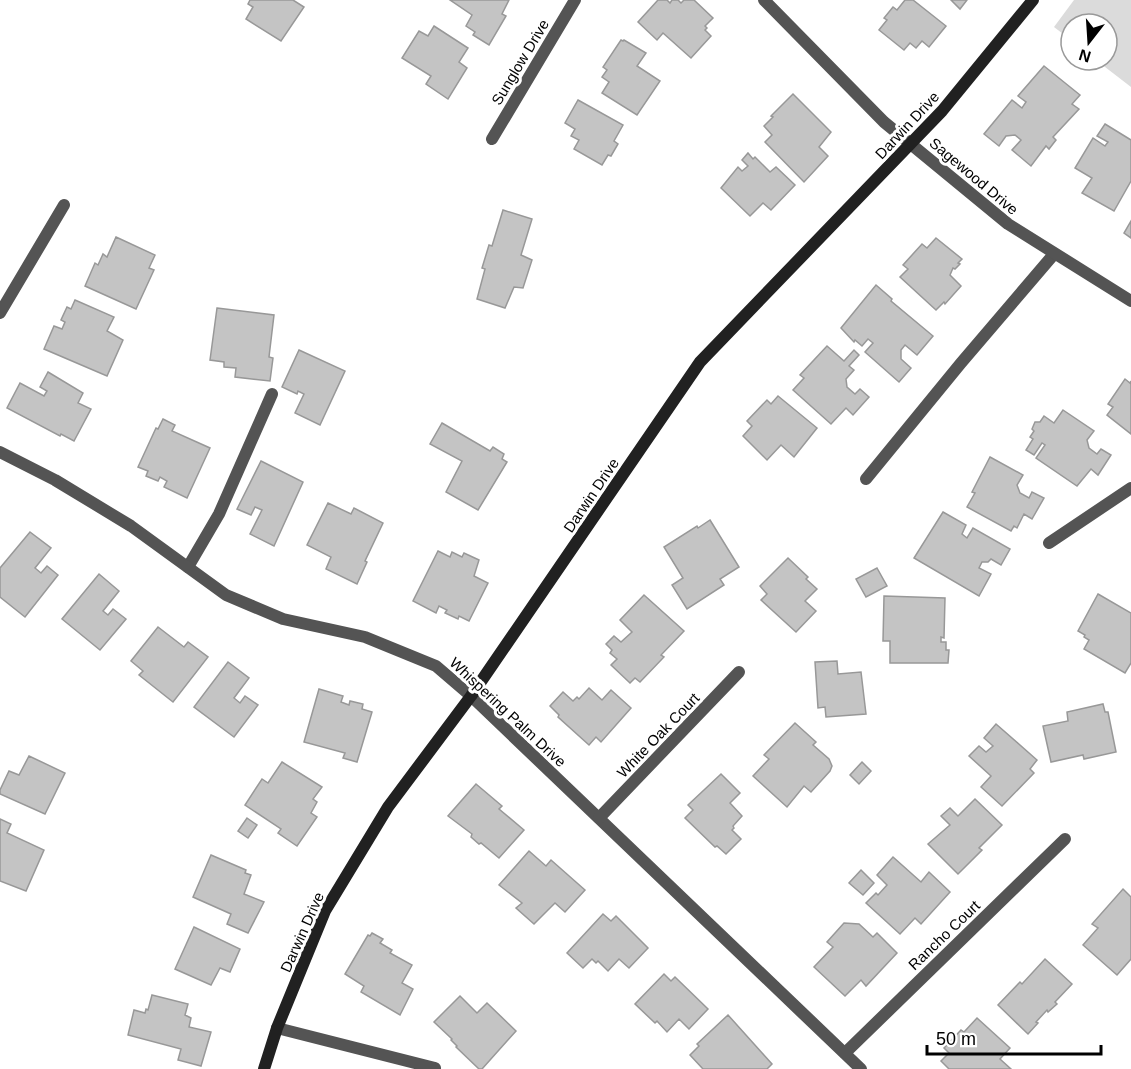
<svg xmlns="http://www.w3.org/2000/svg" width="1131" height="1069" font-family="Helvetica,sans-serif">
	<rect width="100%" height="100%" fill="#fff"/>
	<polygon fill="#dbdbdb" points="1074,0 1131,0 1131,87 1096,60 1107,60 1107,24 1071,24 1071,40 1054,27"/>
	<g fill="#c4c4c4" stroke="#989898" stroke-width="1.5">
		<polygon points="250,0 293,0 304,7 281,41 246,19 253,7 248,4"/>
		<polygon points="450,0 509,0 502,14 506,16 489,45 473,35 475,32 466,26 472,15"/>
		<polygon points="658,0 667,0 670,3 672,0 678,0 681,3 684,0 694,0 713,18 705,26 707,28 705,30 711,36 691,58 663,33 657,40 638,22"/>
		<polygon points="905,0 913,0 946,26 929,47 922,41 916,48 910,43 904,50 879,30 887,20 884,18 893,7 897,10"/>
		<polygon points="951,0 967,0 960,9"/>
		<polygon points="434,26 468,48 459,62 467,68 448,99 426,84 431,76 402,58 419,31 428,36"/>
		<polygon points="621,40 623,41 624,40 646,53 637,66 660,81 637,115 602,93 609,82 602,77 607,70 603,67"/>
		<polygon points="1044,66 1080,95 1072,104 1079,109 1053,137 1056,140 1049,149 1046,146 1031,166 1012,150 1021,140 1015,135 1006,136 999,146 984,134 1012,100 1022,108 1026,102 1018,96"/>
		<polygon points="793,94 831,132 819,147 828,156 804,182 765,142 772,135 764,126 773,117 771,116"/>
		<polygon points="578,100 623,125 614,141 618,144 611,156 608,155 602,165 574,149 579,140 571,136 575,129 565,123"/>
		<polygon points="1105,124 1131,140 1131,181 1114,211 1082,193 1092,178 1075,168 1093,138 1105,146 1108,142 1097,136"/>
		<polygon points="748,153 753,159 755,157 770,172 776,167 795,185 771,210 763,203 750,216 721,188 738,167 742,171 748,166 742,160"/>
		<polygon points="503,210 532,219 521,255 532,260 523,288 514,287 505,308 477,299 485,269 482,268 489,245 492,246"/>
		<polygon points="1131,221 1131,238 1124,233"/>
		<polygon points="116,237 155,255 149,268 154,270 136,309 85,286 95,263 98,265 103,254 107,257"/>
		<polygon points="936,238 962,259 958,263 960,264 955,269 953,268 950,275 961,286 945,304 944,302 936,310 900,277 908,269 903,265 922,244 927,248"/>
		<polygon points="876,285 892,299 891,301 933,336 917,355 905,345 901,350 901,359 911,368 899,382 865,352 873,343 868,339 862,346 855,340 854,342 841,328"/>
		<polygon points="75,300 114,317 107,331 123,340 107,376 44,349 54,326 62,329 65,322 61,320 67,307 71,309"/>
		<polygon points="217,308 274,315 269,357 273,358 270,381 235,377 236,368 224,367 224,362 210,360"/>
		<polygon points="827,346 844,361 854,350 859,355 849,366 854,370 846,379 847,387 855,394 860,389 869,397 853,415 846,408 831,424 793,390 804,378 800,375"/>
		<polygon points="299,350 345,371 320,425 295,413 304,394 298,391 297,394 282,387"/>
		<polygon points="48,372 83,393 78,403 91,409 74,441 61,434 60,436 7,408 20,383 44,396 47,391 40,387"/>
		<polygon points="1125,379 1130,383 1131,381 1131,434 1107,415 1113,407 1108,404"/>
		<polygon points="778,396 817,428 794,457 781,445 767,460 743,436 752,426 747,421 767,400 771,404"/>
		<polygon points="1063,410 1094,431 1087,440 1089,448 1097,454 1101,449 1111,455 1098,475 1091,469 1077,486 1036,458 1045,445 1042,443 1034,455 1026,450 1033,439 1030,437 1034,431 1032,429 1035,422 1040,422 1044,416 1054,423"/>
		<polygon points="163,419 175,425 172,431 210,448 187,498 164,487 167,481 160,477 158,481 146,476 148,471 138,467 156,428 158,429"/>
		<polygon points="442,423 490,451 493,447 504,454 502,459 507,462 478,510 446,492 462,461 430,444"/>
		<polygon points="990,457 1023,475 1017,485 1020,493 1029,498 1032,492 1044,498 1032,519 1024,514 1017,528 1014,526 1011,531 967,507 975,493 972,492"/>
		<polygon points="261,461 303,482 274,546 250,534 262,510 255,507 251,515 237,509"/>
		<polygon points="328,503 351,514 354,508 383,523 365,561 367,562 357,584 326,569 331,557 307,545"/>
		<polygon points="943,512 966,525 962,534 967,538 973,528 1010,549 1001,565 991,559 988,562 982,562 979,568 991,574 979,596 914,558"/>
		<polygon points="710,520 739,567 720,579 724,585 687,609 672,585 683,578 664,547 697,526 698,528"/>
		<polygon points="30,532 51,548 35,568 41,573 47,566 58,575 25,617 0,597 0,568"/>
		<polygon points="438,551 450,557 452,552 462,557 464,553 479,560 474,576 488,583 469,621 459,616 458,619 445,613 447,610 439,606 436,613 413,601"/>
		<polygon points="788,558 808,577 806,579 817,589 805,601 816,611 796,632 761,600 767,594 760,586"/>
		<polygon points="877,568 887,586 866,597 856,579"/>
		<polygon points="99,574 119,591 103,611 108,615 113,609 126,619 100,650 62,619"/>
		<polygon points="1098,594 1131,613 1131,663 1125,673 1084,649 1089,640 1084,637 1085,635 1078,631"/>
		<polygon points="644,595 684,631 661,655 664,657 640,682 635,678 630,683 611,665 617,659 610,653 612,650 606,644 614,636 621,642 632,632 620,620"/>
		<polygon points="884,596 945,598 944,638 941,637 941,642 946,642 946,650 949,650 948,663 890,663 890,641 883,641"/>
		<polygon points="158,627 184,647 188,642 208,657 173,702 139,675 143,671 131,661"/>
		<polygon points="837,661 838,674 861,672 866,714 826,717 825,707 818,708 815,662"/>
		<polygon points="228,662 249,678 234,698 240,703 245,696 258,705 234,737 194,707"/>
		<polygon points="589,688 602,700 611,690 631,708 601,742 596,737 589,745 558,717 559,715 550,706 563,692 573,701 577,697 579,699"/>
		<polygon points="319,689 343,696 341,702 349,705 350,701 363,704 362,709 372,712 357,762 343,758 345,753 304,742"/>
		<polygon points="1103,704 1105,712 1108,712 1116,752 1084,759 1083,755 1051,762 1043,726 1068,721 1067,712"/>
		<polygon points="795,723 816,742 813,745 829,759 832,766 830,771 811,792 804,786 787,807 753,776 769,759 764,755"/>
		<polygon points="996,724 1037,760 1030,769 1034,773 1002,806 981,787 991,776 969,756 979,746 986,752 993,746 984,738"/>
		<polygon points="29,756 65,773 45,814 0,794 0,790 9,771 19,775"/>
		<polygon points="282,762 322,787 313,799 317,802 311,813 317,817 297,846 278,833 281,829 245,805 262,779 268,783"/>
		<polygon points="862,762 871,771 859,784 850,775"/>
		<polygon points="721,774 740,793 730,803 742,816 733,826 734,828 732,830 741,839 726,854 717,846 715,847 685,818 693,810 688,805"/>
		<polygon points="476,784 502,806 499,809 524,830 499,858 481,843 479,844 471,837 472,834 448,816"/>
		<polygon points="975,799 1002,825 979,848 982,850 958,874 928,844 950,825 941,816 950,808 958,816"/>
		<polygon points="247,818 257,825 248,838 238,831"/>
		<polygon points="0,819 11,824 7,833 44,850 26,891 0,881"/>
		<polygon points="529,851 546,866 551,860 585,890 565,912 555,903 534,924 516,908 522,903 499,885"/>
		<polygon points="211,855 246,870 245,873 251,875 244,894 264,902 248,933 227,924 231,914 193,897"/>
		<polygon points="893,857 921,882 929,872 950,892 921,924 915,918 900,934 866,903 876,893 878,895 887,885 877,875"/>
		<polygon points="861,870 874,883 863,895 849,883"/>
		<polygon points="1123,889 1131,897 1131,959 1117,975 1083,945 1098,928 1092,924"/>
		<polygon points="603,914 611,921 616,916 648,948 629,968 619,959 608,971 598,961 596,963 592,959 583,968 567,953"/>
		<polygon points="844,923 859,924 873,937 877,933 897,953 866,986 861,980 845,996 814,967 833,947 827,942"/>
		<polygon points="194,927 240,949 230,972 220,968 211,985 175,969"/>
		<polygon points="372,933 383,939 380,943 392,950 390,953 412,965 402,983 413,989 400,1015 361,992 364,986 345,974 368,935 370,936"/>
		<polygon points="1045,959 1072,984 1055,1002 1057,1004 1048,1012 1047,1010 1036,1022 1038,1023 1028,1034 998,1005 1020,982 1022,984"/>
		<polygon points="664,974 671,981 675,977 708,1009 689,1029 679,1019 667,1032 657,1021 655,1023 635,1004"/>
		<polygon points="152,995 188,1004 185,1015 191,1018 189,1027 211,1032 201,1066 178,1060 181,1049 128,1035 134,1010 145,1013 146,1009 148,1010"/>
		<polygon points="460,996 477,1013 487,1003 516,1031 482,1069 479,1069 456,1047 457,1046 451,1040 452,1039 434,1022"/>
		<polygon points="728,1015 772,1064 767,1069 703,1069 690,1055 699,1046 697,1044"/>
		<polygon points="977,1018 1010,1048 1000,1059 1011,1069 949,1069 941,1061 949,1053 944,1048 961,1030 964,1032"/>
	</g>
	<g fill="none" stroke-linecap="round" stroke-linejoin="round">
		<g stroke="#545454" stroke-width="12">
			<polyline points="866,479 961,363 1054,254"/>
			<polyline points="1049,543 1131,488"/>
			<polyline points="188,567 219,514 272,394"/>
			<polyline points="277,1028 435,1068"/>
		</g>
		<g stroke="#545454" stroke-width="12">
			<polyline points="764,0 884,122 1008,224 1131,301"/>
			<polyline points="492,139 575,0"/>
			<polyline points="0,313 64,205"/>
			<polyline points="0,452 55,480 131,526 226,595 283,619 365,637 436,666 471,696 861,1069"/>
			<polyline points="599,818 739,672"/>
			<polyline points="845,1053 1065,839"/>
		</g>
		<polyline stroke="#212121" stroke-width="12" points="264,1069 277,1028 325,911 388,807 471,696 700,362 942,111 1033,0"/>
	</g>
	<g text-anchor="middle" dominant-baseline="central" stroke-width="6" stroke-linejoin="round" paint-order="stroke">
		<g font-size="15" fill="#000" stroke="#fff">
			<text transform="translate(520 62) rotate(-59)">Sunglow Drive</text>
			<text transform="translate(907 125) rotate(-47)">Darwin Drive</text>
			<text transform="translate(974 176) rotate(40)">Sagewood Drive</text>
			<text transform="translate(591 495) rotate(-56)">Darwin Drive</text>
			<text transform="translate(508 712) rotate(43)">Whispering Palm Drive</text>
			<text transform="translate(658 735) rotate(-46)">White Oak Court</text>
			<text transform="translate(302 932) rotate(-66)">Darwin Drive</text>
			<text transform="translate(944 935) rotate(-44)">Rancho Court</text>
		</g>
	</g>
	<g transform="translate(1089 42) rotate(197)"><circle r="28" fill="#ffffff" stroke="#999999" stroke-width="1.5"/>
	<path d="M0-4.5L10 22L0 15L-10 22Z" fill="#000000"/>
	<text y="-9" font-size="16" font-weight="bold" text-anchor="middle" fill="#000000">N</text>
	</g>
	<path d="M927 1045v9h174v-9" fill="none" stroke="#000000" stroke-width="3"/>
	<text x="936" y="1045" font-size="18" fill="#000000" stroke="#ffffff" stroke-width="4.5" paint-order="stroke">50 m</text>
</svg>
